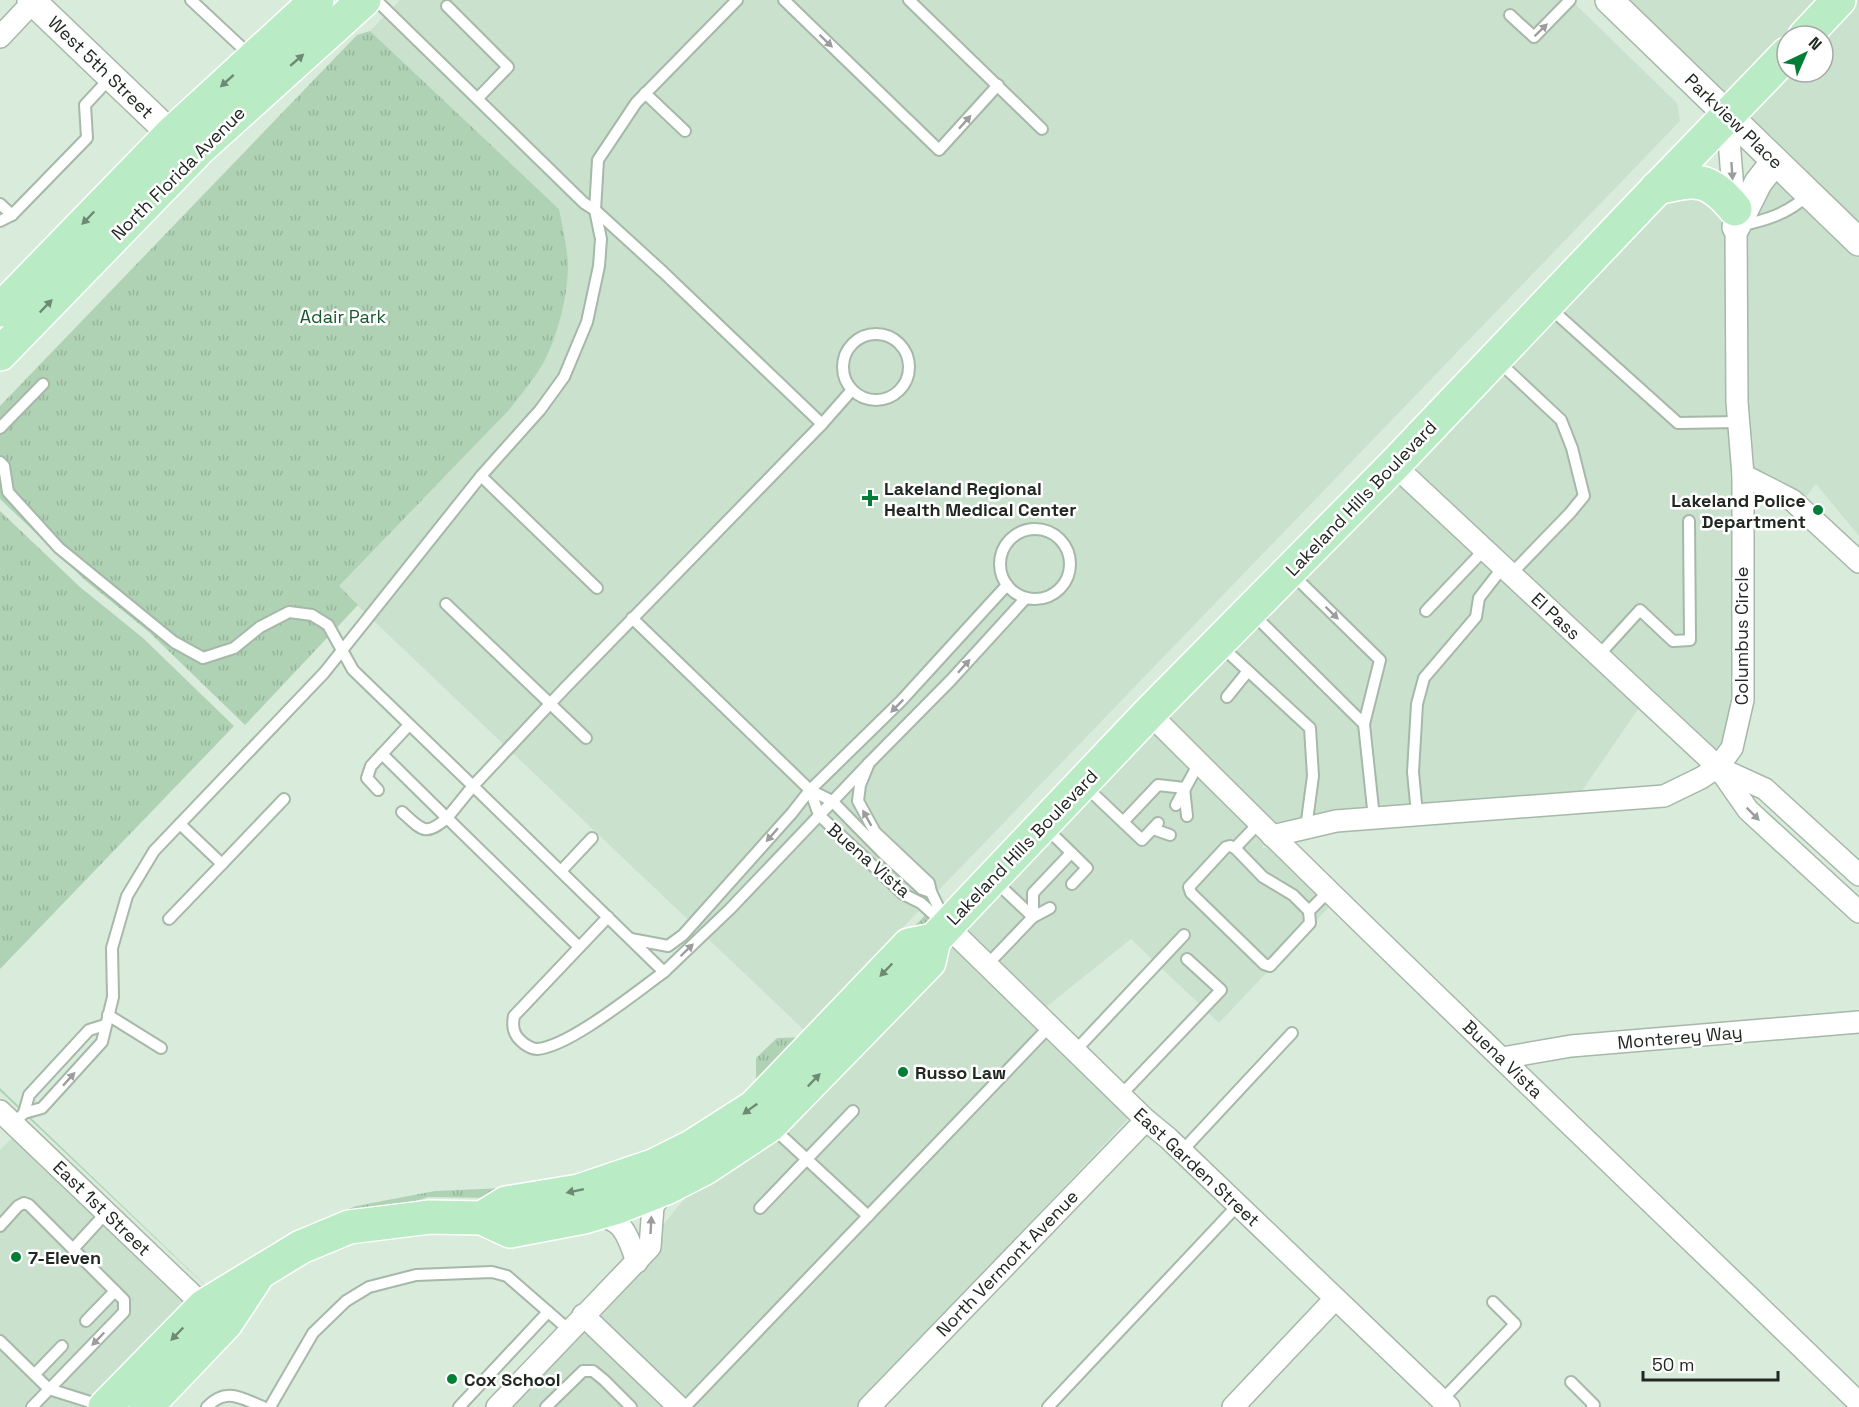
<svg xmlns="http://www.w3.org/2000/svg" width="1859" height="1407" font-family="'Space Grotesk',sans-serif">
	<defs>
		<pattern id="park-tufts" width="24" height="20" patternUnits="userSpaceOnUse" patternTransform="scale(1.5)"><rect width="24" height="20" fill="#afd2b4"/><path d="M3 7l-1-3M5 7V3M7 7l1-3M15 17l-1-3M17 17v-4M19 17l1-3" fill="none" stroke="#96b49a"/></pattern>
	</defs>
	<rect width="100%" height="100%" fill="#d9ecdc"/>
	<g fill="#cae2cd">
		<polygon points="400,0 1571,0 1677,103 1680,121 804,1030 338,587 509,410 527,387 544,361 568,269 565,241 559,209 370,31"/>
		<polygon points="1624,0 1826,0 1792,36 1787,36 1787,41 1728,102"/>
		<polygon points="1852,0 1859,0 1859,228 1742,115 1787,72 1823,72 1823,36"/>
		<polygon points="1775,176 1859,257 1859,536 1816,484 1806,497 1799,492 1752,468 1747,401 1746,228"/>
		<polygon points="1687,191 1725,214 1726,227 1723,233 1726,235 1733,474 1730,480 1733,482 1734,700 1724,744 1718,752 1408,464 1661,197"/>
		<polygon points="1393,479 1639,708 1581,792 1276,826 1164,712"/>
		<polygon points="1149,727 1262,842 1263,848 1268,847 1329,907 1219,1023 1131,939 1046,1007 961,925"/>
		<polygon points="947,940 1029,1021 1028,1022 1046,1037 1129,1118 857,1407 693,1407 597,1314 649,1241 725,1151"/>
		<polygon points="13,1137 190,1307 92,1407 0,1407 0,1150"/>
		<polygon points="583,1329 663,1407 509,1407"/>
	</g>
	<g fill="url(#park-tufts)">
		<path d="M370,31L559,209C563,229 568,249 568,269C567,299 558,334 544,362C534,379 521,395 509,410L339,586L358,605L245,725L149,632L86,581L0,499V484L4,479L0,475V406L357,35Z"/>
		<polygon points="0,511 80,587 143,638 234,726 0,969"/>
		<polygon points="935,905 944,916 757,1109 551,1199 428,1197 381,1213 211,1291 0,1091 0,1088 204,1284 208,1286 215,1284 239,1265 271,1244 305,1226 356,1206 435,1191 529,1187 564,1182 648,1155 729,1110 756,1084 756,1058 777,1038 807,1037"/>
	</g>
	<g fill="none" stroke-linecap="round" stroke-linejoin="round">
		<g stroke="#a6b8a8" stroke-width="14">
			<g id="service">
				<polyline points="191,0 252,57"/>
				<polyline points="784,0 939,150 998,85"/>
				<polyline points="909,0 1042,129"/>
				<polyline points="447,6 508,67 478,98"/>
				<polyline points="1510,15 1534,37 1570,0"/>
				<polyline points="645,93 685,131"/>
				<polyline points="0,204 12,215 0,221"/>
				<polyline points="12,215 87,138 85,105 111,77"/>
				<path d="M1739,226C1767,220 1787,214 1808,195"/>
				<polyline points="1549,307 1678,423 1739,422"/>
				<circle cx="876" cy="367" r="33"/>
				<polyline points="1498,361 1561,420 1572,448 1584,496 1570,513 1511,574"/>
				<polyline points="822,424 852,390"/>
				<polyline points="0,428 43,384"/>
				<polyline points="0,462 4,466 8,492 59,548 174,642 203,658 234,648 260,627 289,612 312,615 328,625 353,670 473,786 564,689 822,424 663,272 595,210 584,203 376,0"/>
				<polyline points="481,476 597,588"/>
				<circle cx="1035" cy="564" r="35"/>
				<polyline points="1292,574 1380,660 1364,724"/>
				<polyline points="446,604 586,738"/>
				<polyline points="1426,611 1484,550"/>
				<polyline points="1253,614 1364,724 1374,818"/>
				<polyline points="632,618 810,790 832,801 884,854 922,889 931,892"/>
				<polyline points="1221,646 1310,728 1313,776 1306,828"/>
				<polyline points="1598,656 1640,610 1673,641 1690,640 1689,521"/>
				<polyline points="1227,697 1248,671"/>
				<path d="M382,754L447,818C425,837 422,830 402,812"/>
				<polyline points="1085,786 1142,840 1158,823"/>
				<polyline points="1184,788 1187,816"/>
				<polyline points="378,790 367,778 371,766 409,725"/>
				<polyline points="810,790 819,815 903,894 921,903 942,922"/>
				<polyline points="1176,805 1199,763"/>
				<polyline points="1417,814 1413,772 1417,704 1424,678 1476,617 1479,598 1503,567"/>
				<polyline points="1123,822 1158,785 1184,788"/>
				<polyline points="1259,823 1235,848 1230,846 1226,847 1189,887 1191,893 1264,964 1270,966 1310,923 1309,911 1328,892"/>
				<polyline points="1046,828 1087,868 1072,884"/>
				<polyline points="1153,829 1170,835"/>
				<polyline points="1235,848 1263,877 1293,895 1309,911"/>
				<polyline points="222,864 284,799"/>
				<polyline points="561,871 592,838"/>
				<polyline points="1050,908 1033,917 1033,893 1071,853"/>
				<path d="M608,917L514,1016C512,1026 513,1034 521,1041C525,1045 532,1049 537,1049C569,1047 636,992 664,972"/>
				<polyline points="169,919 222,864 180,824"/>
				<polyline points="946,923 931,892 929,883 875,832 858,801 860,785 869,763 951,680 1026,598"/>
				<polyline points="631,939 668,946 683,935 792,813 810,790 901,701 1007,585"/>
				<polyline points="579,947 447,818 473,786 664,972 730,909 869,763"/>
				<polyline points="987,965 1033,917 994,880"/>
				<polyline points="108,1015 161,1048"/>
				<polyline points="1075,1051 1184,935"/>
				<polyline points="1121,1095 1221,990 1187,959"/>
				<polyline points="24,1113 42,1108 102,1042 113,997 112,948 127,896 154,851 324,673 481,476 540,410 564,377 587,322 599,266 601,239 595,210 598,160 636,103 737,0"/>
				<polyline points="21,1116 24,1113 29,1095 89,1030 105,1025"/>
				<polyline points="772,1127 868,1216"/>
				<polyline points="1182,1151 1292,1033"/>
				<polyline points="760,1208 853,1111"/>
				<polyline points="0,1226 18,1206 24,1203 29,1205 73,1249 106,1213"/>
				<polyline points="86,1321 115,1291"/>
				<polyline points="0,1341 49,1389 90,1402 96,1407"/>
				<polyline points="35,1374 62,1346"/>
				<polyline points="1571,1382 1594,1405 1592,1407"/>
				<polyline points="1442,1400 1515,1324 1493,1302"/>
				<polyline points="32,1407 124,1312 124,1300 73,1249"/>
				<path d="M207,1407C226,1387 241,1398 263,1407"/>
				<polyline points="270,1407 313,1333 346,1301 369,1287 416,1275 492,1272 507,1276 569,1330"/>
				<polyline points="459,1407 548,1312"/>
				<polyline points="546,1407 583,1371 593,1371 604,1380 631,1407"/>
				<polyline points="685,1407 1050,1026"/>
				<polyline points="1048,1407 1238,1205"/>
			</g>
		</g>
		<g stroke="#a6b8a8" stroke-width="24">
			<g id="minor">
				<polyline points="0,37 33,2"/>
				<polyline points="1394,465 1718,767 1748,810 1859,912"/>
				<polyline points="1743,475 1792,500 1859,562"/>
				<path d="M1149,713C1382,947 1622,1173 1859,1403"/>
				<polyline points="1719,768 1765,789 1859,875"/>
				<polyline points="1272,836 1336,821 1664,796 1701,778 1718,767 1732,748 1743,700 1743,475 1737,402 1736,227 1727,115"/>
				<polyline points="947,926 1146,1120 1168,1138 1449,1407"/>
				<polyline points="1502,1058 1571,1046 1859,1022"/>
				<polyline points="0,1111 204,1306"/>
				<path d="M595,1217C623,1215 629,1239 637,1262"/>
				<polyline points="583,1315 679,1407"/>
				<polyline points="497,1407 650,1247 653,1206 666,1189"/>
				<polyline points="869,1407 1146,1120"/>
				<polyline points="1233,1407 1335,1299"/>
			</g>
		</g>
		<g stroke="#a6b8a8" stroke-width="30">
			<g id="tertiary">
				<polyline points="31,0 171,134"/>
				<polyline points="1609,0 1859,242"/>
				<polyline points="1736,227 1758,183 1775,161"/>
			</g>
		</g>
		<g stroke="#fff" stroke-width="36">
			<g id="primary">
				<polyline points="1805,36 1839,0"/>
				<path d="M1657,188C1695,179 1708,176 1735,209"/>
				<polyline points="0,310 171,134 317,0"/>
				<polyline points="0,354 200,148 364,0"/>
				<polyline points="482,1218 506,1203 579,1191 653,1166 693,1146 754,1107 909,945 934,940"/>
				<polyline points="105,1407 204,1306 301,1247 349,1227 430,1217 482,1218 510,1231 584,1217 618,1207 666,1188 705,1168 770,1125 929,962 934,940 964,908 1149,713 1394,465 1644,202 1787,54"/>
				<polyline points="146,1407 226,1323 255,1279"/>
			</g>
		</g>
		<use href="#service" stroke="#fff" stroke-width="10"/>
		<use href="#minor" stroke="#fff" stroke-width="21"/>
		<use href="#tertiary" stroke="#fff" stroke-width="27"/>
		<use href="#primary" stroke="#b9ebc4" stroke-width="33"/>
	</g>
	<defs><path id="oneway-solid" d="M-6-.8H1V-3.2L6.5 0L1 3.2V.8H-6Z" transform="scale(1.5)"/></defs>
	<g fill="#9b9e9c">
		<use href="#oneway-solid" transform="translate(1541 30) rotate(-44)"/>
		<use href="#oneway-solid" transform="translate(826 41) rotate(44)"/>
		<use href="#oneway-solid" transform="translate(965 122) rotate(-48)"/>
		<use href="#oneway-solid" transform="translate(1732 171) rotate(86)"/>
		<use href="#oneway-solid" transform="translate(1332 613) rotate(44)"/>
		<use href="#oneway-solid" transform="translate(964 666) rotate(-48)"/>
		<use href="#oneway-solid" transform="translate(897 706) rotate(135)"/>
		<use href="#oneway-solid" transform="translate(1753 814) rotate(45)"/>
		<use href="#oneway-solid" transform="translate(867 818) rotate(-119)"/>
		<use href="#oneway-solid" transform="translate(772 835) rotate(131)"/>
		<use href="#oneway-solid" transform="translate(687 950) rotate(-44)"/>
		<use href="#oneway-solid" transform="translate(69 1079) rotate(-48)"/>
		<use href="#oneway-solid" transform="translate(651 1225) rotate(-87)"/>
		<use href="#oneway-solid" transform="translate(98 1339) rotate(134)"/>
	</g>
	<g fill="#6d8a73">
		<use href="#oneway-solid" transform="translate(297 60) rotate(-41)"/>
		<use href="#oneway-solid" transform="translate(227 81) rotate(138)"/>
		<use href="#oneway-solid" transform="translate(88 218) rotate(134)"/>
		<use href="#oneway-solid" transform="translate(46 306) rotate(-46)"/>
		<use href="#oneway-solid" transform="translate(886 970) rotate(134)"/>
		<use href="#oneway-solid" transform="translate(814 1080) rotate(-46)"/>
		<use href="#oneway-solid" transform="translate(750 1109) rotate(144)"/>
		<use href="#oneway-solid" transform="translate(575 1191) rotate(168)"/>
		<use href="#oneway-solid" transform="translate(177 1334) rotate(134)"/>
	</g>
	<g fill="#007e37" stroke="#fff" stroke-width="2">
		<path d="M867 489h6v6h6v6h-6v6h-6v-6h-6v-6h6z"/>
		<circle cx="1818" cy="510" r="6"/>
		<circle cx="903" cy="1072" r="6"/>
		<circle cx="16" cy="1257" r="6"/>
		<circle cx="452" cy="1379" r="6"/>
	</g>
	<g text-anchor="middle" dominant-baseline="central" stroke-width="5" stroke-linejoin="round" paint-order="stroke">
		<g font-size="18" fill="#212822" stroke="#fff">
			<text transform="translate(101 67) rotate(44)">West 5th Street</text>
			<text transform="translate(1734 121) rotate(44)">Parkview Place</text>
			<text transform="translate(178 173) rotate(-45)">North Florida Avenue</text>
			<text transform="translate(1361 498) rotate(-46)">Lakeland Hills Boulevard</text>
			<text transform="translate(1556 616) rotate(43)">El Pass</text>
			<text transform="translate(1741 636) rotate(-90)">Columbus Circle</text>
			<text transform="translate(1022 847) rotate(-46)">Lakeland Hills Boulevard</text>
			<text transform="translate(869 860) rotate(41)">Buena Vista</text>
			<text transform="translate(1680 1037) rotate(-5)">Monterey Way</text>
			<text transform="translate(1503 1059) rotate(44)">Buena Vista</text>
			<text transform="translate(1197 1167) rotate(43)">East Garden Street</text>
			<text transform="translate(102 1208) rotate(44)">East 1st Street</text>
			<text transform="translate(1007 1263) rotate(-46)">North Vermont Avenue</text>
		</g>
		<g font-size="18" fill="#15582a" stroke="#fff">
			<text x="343" y="316">Adair Park</text>
		</g>
		<g font-size="18" font-weight="bold" fill="#212822" stroke="#fff" text-anchor="start">
			<text x="884" y="488">Lakeland Regional<tspan x="884" dy="21">Health Medical Center</tspan></text>
			<text x="1806" y="500" text-anchor="end">Lakeland Police<tspan x="1806" dy="21">Department</tspan></text>
			<text x="915" y="1072">Russo Law</text>
			<text x="28" y="1257">7-Eleven</text>
			<text x="464" y="1379">Cox School</text>
		</g>
	</g>
	<g transform="translate(1805 54) rotate(44)"><circle r="28" fill="#ffffff" stroke="#a6a9a7" stroke-width="1.5"/>
	<path d="M0-4.5L10 22L0 15L-10 22Z" fill="#007e37"/>
	<text y="-9" font-size="16" font-weight="bold" text-anchor="middle" fill="#212822">N</text>
	</g>
	<path d="M1643 1371v9h135v-9" fill="none" stroke="#212822" stroke-width="3"/>
	<text x="1652" y="1371" font-size="18" fill="#212822" stroke="#ffffff" stroke-width="4.5" paint-order="stroke">50 m</text>
</svg>
